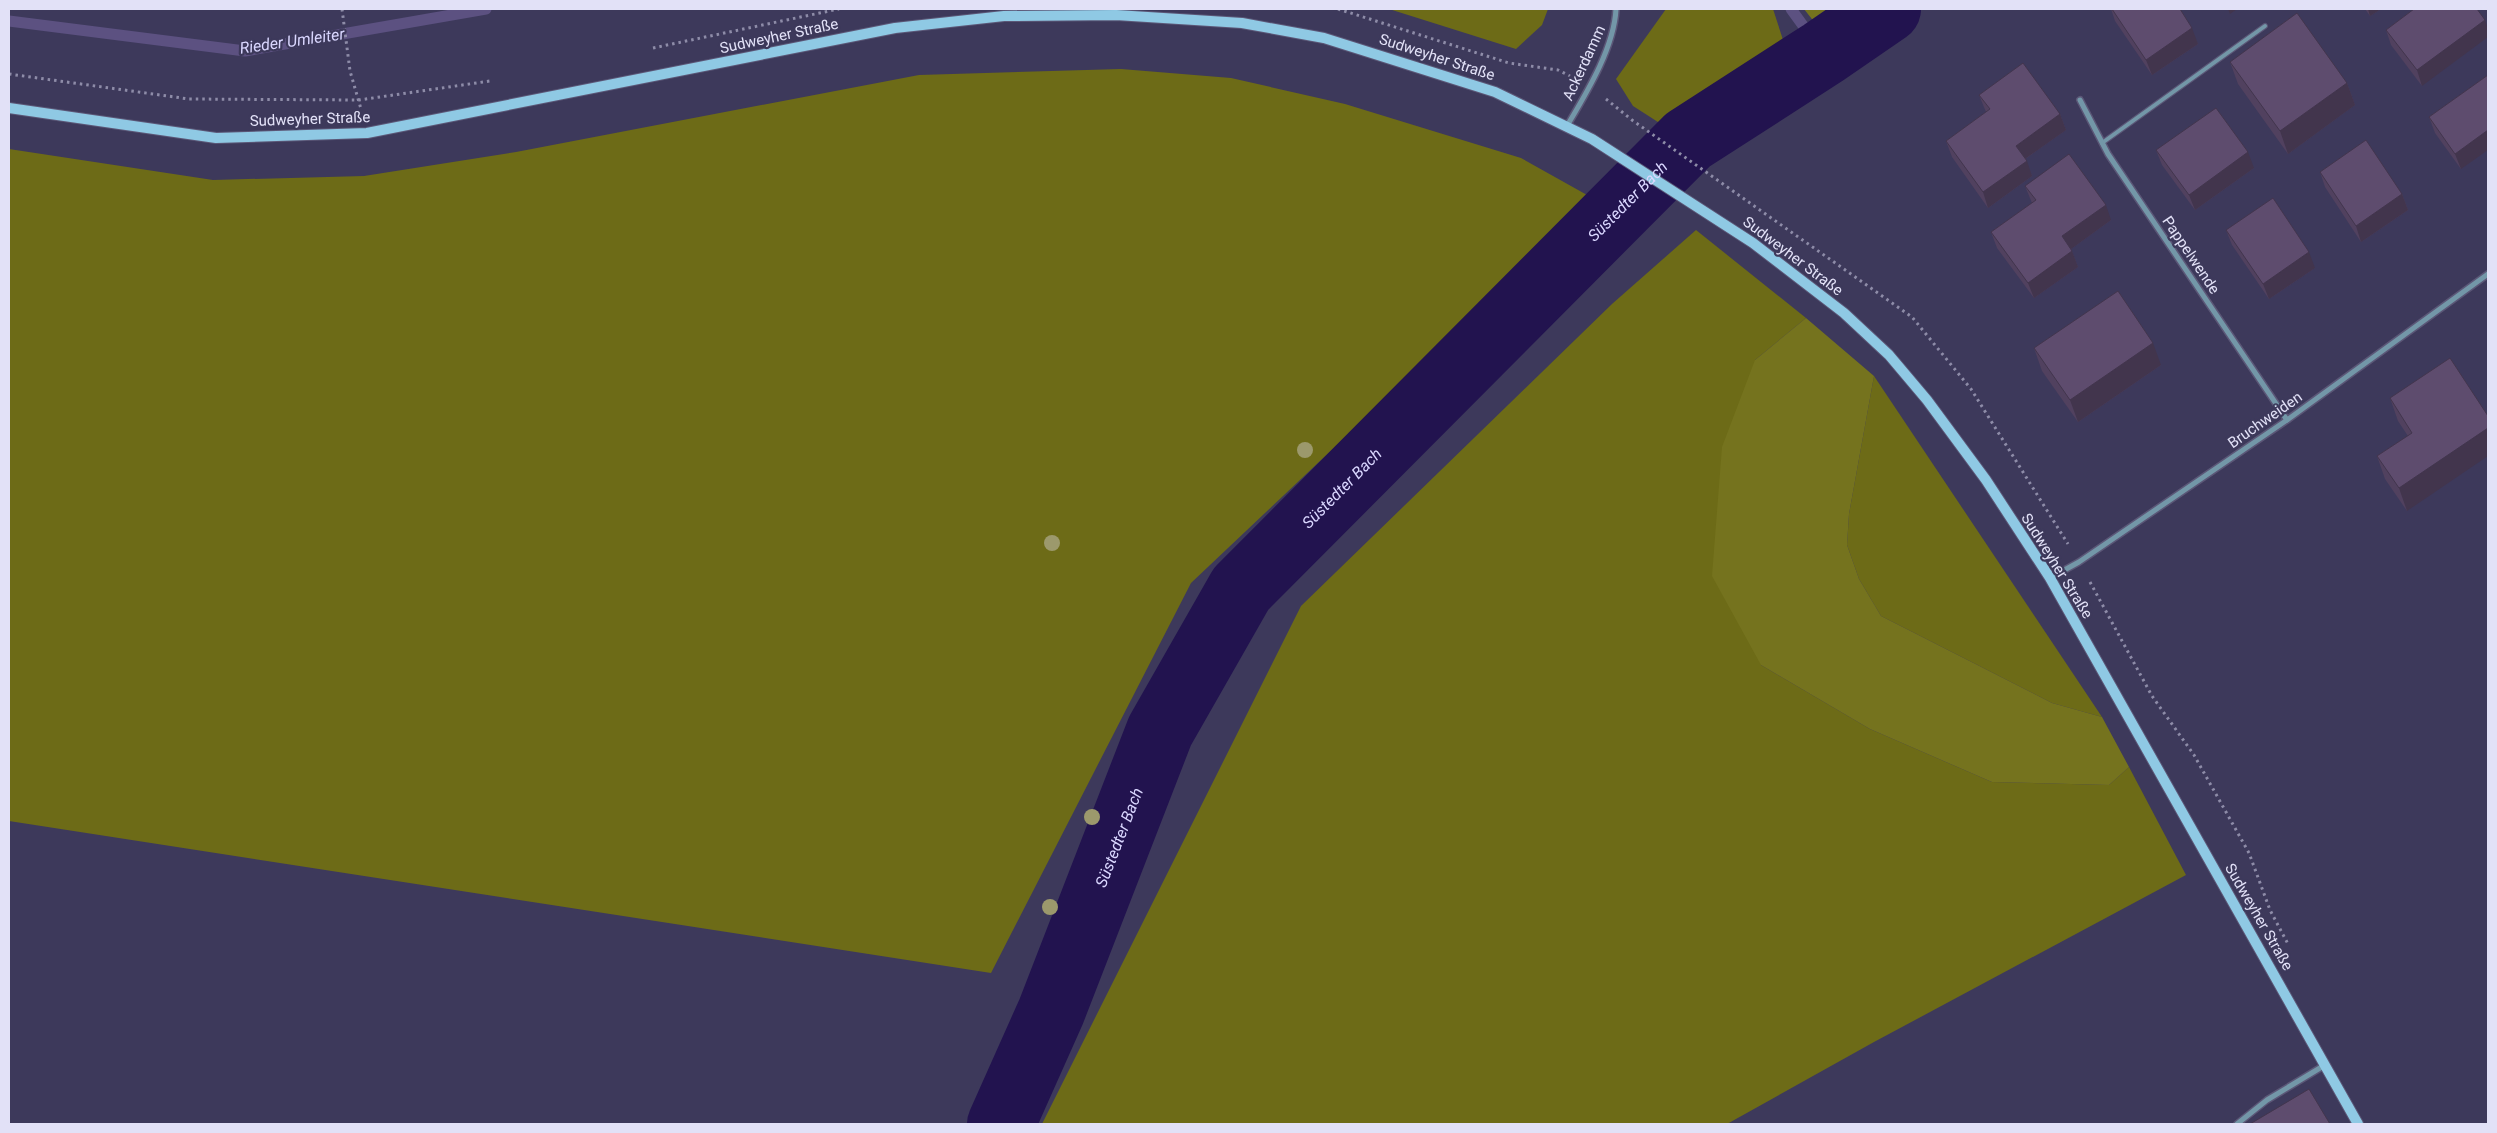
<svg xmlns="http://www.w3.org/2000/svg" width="2497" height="1133" font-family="Roboto,sans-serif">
	<rect width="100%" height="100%" fill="#3d395b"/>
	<g fill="#6d6b17">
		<polygon points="1389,9 1548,9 1542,25 1516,49"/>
		<polygon points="1666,9 1773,9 1785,46 1672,131 1633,106 1616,79"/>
		<polygon points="1121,69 1231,78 1345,104 1521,158 1596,200 1191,583 991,973 9,821 9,149 213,180 364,176 516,152 919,75"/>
		<polygon points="1696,230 1806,318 1755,360 1761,665 1870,729 1992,782 2109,785 2129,767 2186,875 1874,1042 1727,1124 1042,1124 1301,606 1612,304"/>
		<polygon points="1874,376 2102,717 2052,703 1881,616 1859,579 1847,545 1849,514"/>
	</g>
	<g fill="#75731e">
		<polygon points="1804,9 1841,9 1815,23"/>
		<polygon points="1806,318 1874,376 1849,514 1847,545 1859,579 1881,616 2052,703 2102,717 2129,767 2109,785 1992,782 1870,729 1761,665 1712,576 1722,447 1755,360"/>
	</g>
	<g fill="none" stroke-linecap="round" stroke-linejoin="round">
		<g stroke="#5c5181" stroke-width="11">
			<polyline points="1791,9 1823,53"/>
			<polyline points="9,21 245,51 486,9"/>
		</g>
		<path stroke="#22134f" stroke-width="68" id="s1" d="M1001,1124L1051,1012L1160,731L1241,589L1688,140L1823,53L1887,9"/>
		<g stroke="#5b5777" stroke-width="6">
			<polyline id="lane" points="2102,143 2265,26"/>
		</g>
		<g stroke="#5b5777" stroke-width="8">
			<g id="street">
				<polyline points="2080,100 2108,154 2287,420"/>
				<path d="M1567,126C1587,92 1614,48 1616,9"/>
				<polyline points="2050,578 2079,562 2287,420 2488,274"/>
				<polyline points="2237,1124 2267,1100 2325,1065"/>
			</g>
		</g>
		<g stroke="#5b5777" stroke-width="12">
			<polyline id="secondary" points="9,108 216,138 367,133 895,28 1004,16 1116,15 1242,23 1324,38 1495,92 1592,139 1753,243 1844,313 1889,355 1927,400 1986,480 2050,578 2358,1124"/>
		</g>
		<g stroke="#8e8ca8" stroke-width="3" stroke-dasharray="2.5 4" stroke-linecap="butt">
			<polyline points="342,9 350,71 361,109"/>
			<polyline points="1338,9 1509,63 1558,70 1570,76"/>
			<polyline points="653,48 839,9"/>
			<polyline points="9,74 189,99 359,100 490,81"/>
			<polyline points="1606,99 1632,120 1912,317 1971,389 2068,544"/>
			<polyline points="2090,582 2152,696 2194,755 2249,853 2270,910 2288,944"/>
		</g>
		<use href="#lane" stroke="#7397a8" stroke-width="4"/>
		<use href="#street" stroke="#7397a8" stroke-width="5"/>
		<use href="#secondary" stroke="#8fc9e4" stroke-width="10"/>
	</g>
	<g fill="#9c996c">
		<circle cx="1305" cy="450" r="8"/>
		<circle cx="1052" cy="543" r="8"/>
		<circle cx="1092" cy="817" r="8"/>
		<circle cx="1050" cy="907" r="8"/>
	</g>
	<g fill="#51415f">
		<polygon points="2111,9 2180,9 2198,44 2152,75 2115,21"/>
		<polygon points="2365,9 2381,9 2370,16"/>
		<polygon points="2414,9 2422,86 2391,45 2386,30"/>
		<polygon points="2230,62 2347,83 2355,105 2288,154 2238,84"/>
		<polygon points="2488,75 2461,169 2435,133 2429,117"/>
		<polygon points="1979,95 2060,114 2066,130 2025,159 2032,176 1988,208 1952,157 1946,141 1986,112"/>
		<polygon points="2156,150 2254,168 2195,210 2162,165"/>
		<polygon points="2320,172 2402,194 2408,210 2361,242 2325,187"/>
		<polygon points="2025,186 2111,220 2071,249 2078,267 2034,298 1997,248 1991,232 2032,203"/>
		<polygon points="2226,230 2315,268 2269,299 2232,245"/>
		<polygon points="2034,348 2161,365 2078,422 2042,371"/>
		<polygon points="2450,358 2407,511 2385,479 2377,456 2408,436 2398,421 2390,398"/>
	</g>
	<g fill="#42354d">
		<polygon points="2228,9 2237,9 2230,14"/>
		<polygon points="2368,9 2381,9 2370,16"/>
		<polygon points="2485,20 2488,29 2488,37 2422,86 2417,70"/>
		<polygon points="2192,28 2198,44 2152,75 2146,60"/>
		<polygon points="2347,83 2355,105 2288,154 2280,131"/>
		<polygon points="2060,114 2066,130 2022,161 2016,146"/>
		<polygon points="2488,130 2488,150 2461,169 2455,154"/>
		<polygon points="2248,152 2254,168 2195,210 2189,195"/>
		<polygon points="2027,161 2032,176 1988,208 1983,192"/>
		<polygon points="2402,194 2408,210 2361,242 2356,226"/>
		<polygon points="2106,205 2111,220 2067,252 2062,236"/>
		<polygon points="2072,251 2078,267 2034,298 2028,283"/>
		<polygon points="2309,252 2315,268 2269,299 2263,284"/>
		<polygon points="2153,343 2161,365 2078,422 2070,400"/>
		<polygon points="2488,428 2488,456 2407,511 2399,488"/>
	</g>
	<g fill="#5e4c6e" stroke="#42354d">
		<polygon points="2112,9 2180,9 2192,28 2146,60"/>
		<polygon points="2414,9 2477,9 2485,20 2417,70 2386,30"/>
		<polygon points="2297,13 2347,83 2280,131 2230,62"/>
		<polygon points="2023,63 2060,114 2016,146 2027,161 1983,192 1946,141 1990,109 1979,95"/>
		<polygon points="2488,75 2488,130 2455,154 2429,117"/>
		<polygon points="2216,108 2248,152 2189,195 2156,150"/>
		<polygon points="2366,140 2402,194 2356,226 2320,172"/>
		<polygon points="2069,154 2106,205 2062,236 2072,251 2028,283 1991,232 2036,200 2025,186"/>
		<polygon points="2273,198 2309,252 2263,284 2226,230"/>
		<polygon points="2118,291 2153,343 2070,400 2034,348"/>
		<polygon points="2450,358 2488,416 2488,428 2399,488 2377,456 2412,433 2390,398"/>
		<polygon points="2309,1089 2330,1124 2250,1124"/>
	</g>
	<g text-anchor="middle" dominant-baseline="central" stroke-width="4.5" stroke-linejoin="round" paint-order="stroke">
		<g font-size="15" fill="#e2e1f7" stroke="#3d395b">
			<text transform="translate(779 36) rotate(-12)">Sudweyher Straße</text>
			<text transform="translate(1437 57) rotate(18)">Sudweyher Straße</text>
			<text transform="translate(1584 63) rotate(-65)">Ackerdamm</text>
			<text transform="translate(310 119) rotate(-2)">Sudweyher Straße</text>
			<text transform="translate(2191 255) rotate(56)">Pappelwende</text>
			<text transform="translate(1793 256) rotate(37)">Sudweyher Straße</text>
			<text transform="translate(2265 420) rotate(-35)">Bruchweiden</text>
			<text transform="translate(2057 566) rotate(58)">Sudweyher Straße</text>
			<text transform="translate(2259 917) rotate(60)">Sudweyher Straße</text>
		</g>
		<g font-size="16" font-style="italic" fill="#dad7ff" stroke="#3d395b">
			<text transform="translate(292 41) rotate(-8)">Rieder Umleiter</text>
			<text stroke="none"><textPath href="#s1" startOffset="1135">Süstedter Bach</textPath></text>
			<text stroke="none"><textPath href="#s1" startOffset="730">Süstedter Bach</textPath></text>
			<text stroke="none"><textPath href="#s1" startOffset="310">Süstedter Bach</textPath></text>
		</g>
	</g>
	<rect width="2497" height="1133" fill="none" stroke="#e2e1f7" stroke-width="20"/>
</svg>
